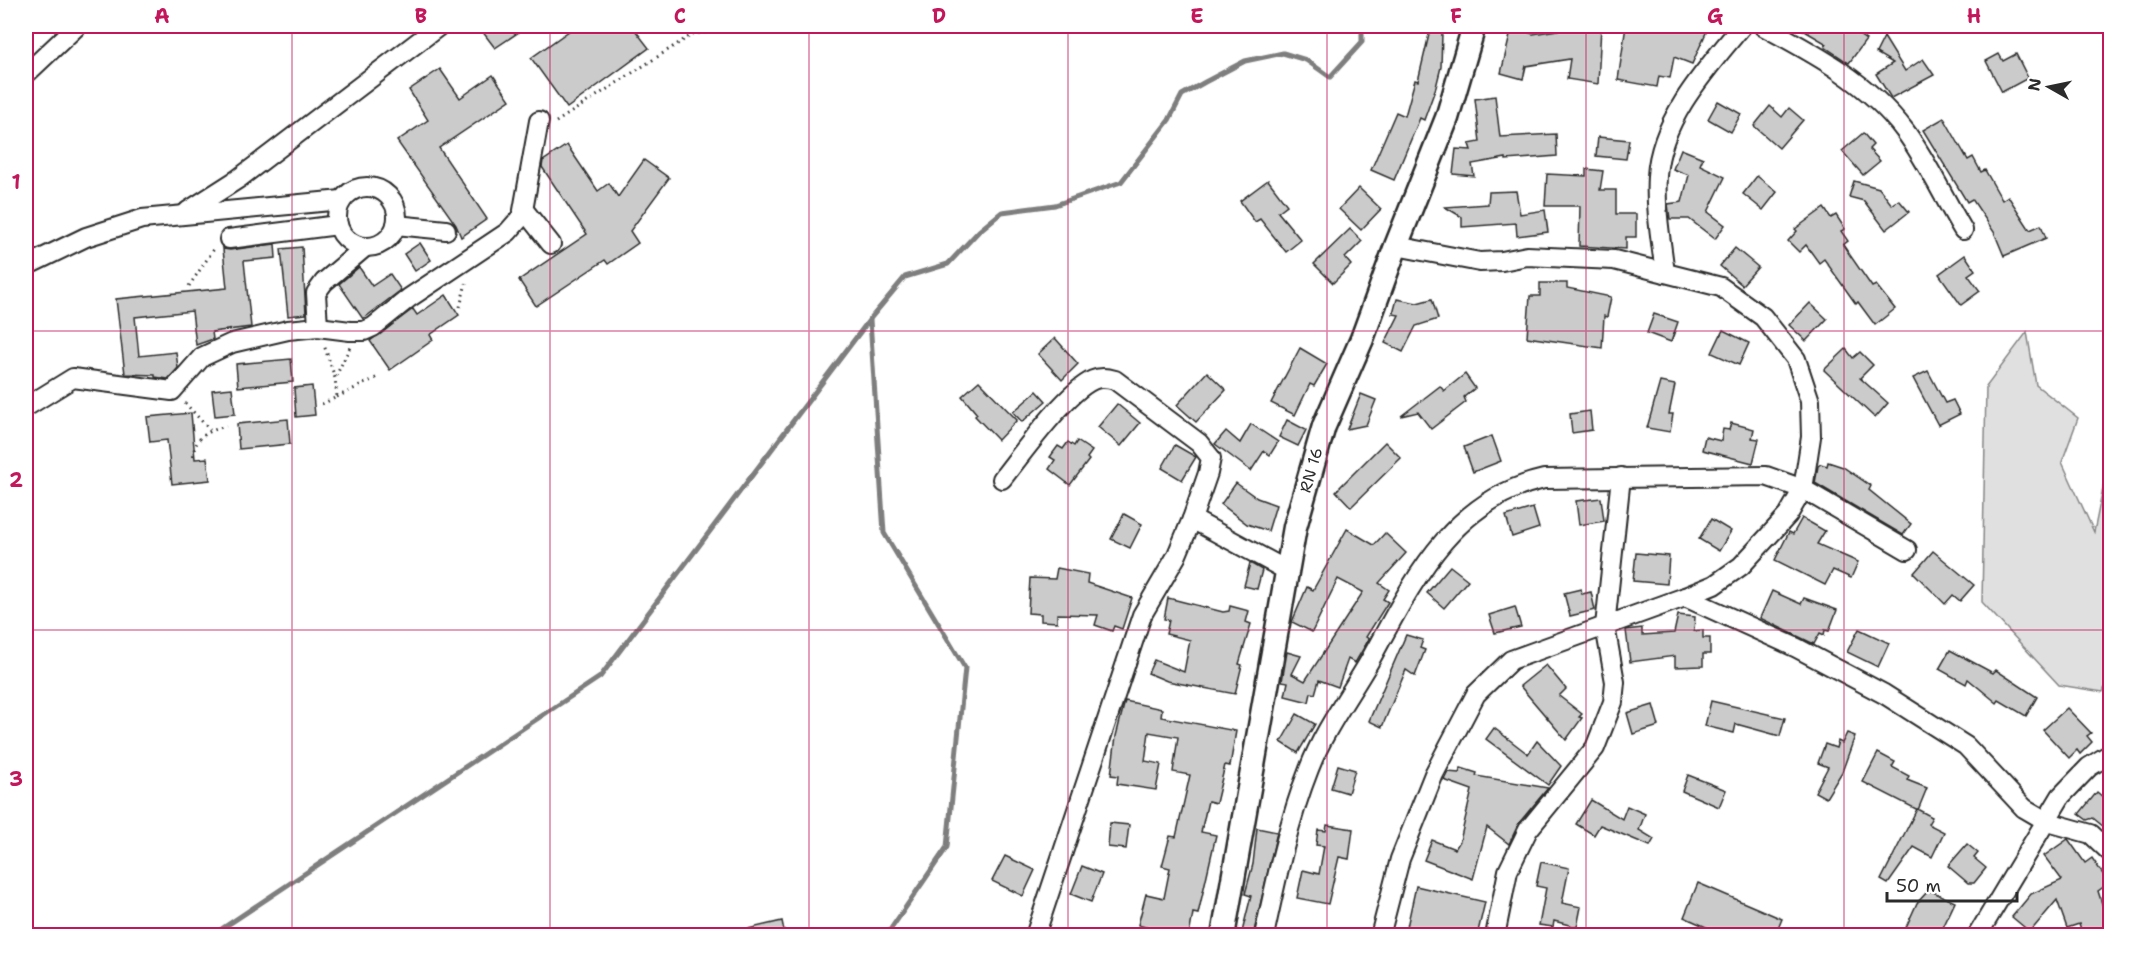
<svg xmlns="http://www.w3.org/2000/svg" width="2136" height="961" font-family="'Shantell Sans',sans-serif">
	<rect width="100%" height="100%" fill="#fff"/>
	<filter id="ink" filterUnits="userSpaceOnUse"><feTurbulence type="fractalNoise" baseFrequency=".0167" numOctaves="2"/><feDisplacementMap in="SourceGraphic" scale="12" xChannelSelector="R" yChannelSelector="G"/><feConvolveMatrix kernelMatrix="1 2 1 2 8 2 1 2 1" color-interpolation-filters="sRGB"/></filter>
	<g filter="url(#ink)">
		<polygon fill="#e0e0e0" stroke="#868686" stroke-width="1.5" points="2027,332 2036,385 2078,418 2062,462 2094,532 2110,453 2110,675 2103,692 2059,685 1982,602 1986,387"/>
		<g fill="none" stroke-linecap="round" stroke-linejoin="round">
			<g stroke="#7e7e7e" stroke-width="5">
				<polyline points="870,320 884,533 965,668 947,847 886,936"/>
				<polyline points="211,936 600,677 870,319 905,277 948,264 979,231 1002,212 1055,205 1121,182 1169,120 1182,95 1205,82 1245,61 1283,53 1306,60 1330,77 1362,42 1362,26"/>
			</g>
		</g>
		<g fill="#cbcbcb" stroke="#2b2b2b" stroke-width="1.5">
			<polygon points="490,26 528,26 495,48 482,31"/>
			<polygon points="576,26 632,26 649,48 567,108 531,58"/>
			<polygon points="1431,26 1441,26 1442,33 1441,67 1436,87 1424,120 1420,118 1394,180 1371,170 1396,112 1405,116 1415,80 1418,81"/>
			<polygon points="1569,26 1601,26 1598,84 1567,79 1570,59 1526,66 1523,79 1501,73 1512,27 1533,34 1569,28"/>
			<polygon points="1626,26 1709,26 1692,64 1674,57 1670,78 1659,76 1657,87 1618,80"/>
			<polygon points="1796,26 1846,26 1866,40 1849,63 1825,47 1827,44"/>
			<polygon points="1884,37 1905,71 1923,59 1934,75 1891,98 1876,74 1893,63 1876,53"/>
			<polygon points="1999,54 2003,61 2016,54 2028,78 2002,92 1986,61"/>
			<polygon points="440,69 460,98 493,75 510,100 439,148 487,219 461,237 456,225 397,141 428,120 409,90"/>
			<polygon points="1495,96 1500,137 1556,134 1557,156 1506,160 1506,158 1472,164 1474,176 1453,174 1456,149 1471,150 1469,144 1480,142 1475,99"/>
			<polygon points="1718,101 1741,114 1731,132 1708,119"/>
			<polygon points="1770,106 1782,117 1789,108 1803,120 1779,148 1754,126"/>
			<polygon points="1944,118 1968,160 1973,157 1981,172 1985,170 2002,200 2008,196 2030,230 2041,225 2046,238 2004,256 1994,232 1972,199 1967,202 1923,130"/>
			<polygon points="1863,133 1873,145 1869,149 1880,161 1863,175 1842,151"/>
			<polygon points="1598,137 1629,140 1626,159 1596,156"/>
			<polygon points="567,145 598,191 609,183 618,197 644,160 669,178 630,231 638,243 608,264 605,260 536,306 519,280 587,234 542,167 543,161"/>
			<polygon points="1681,149 1703,158 1700,165 1725,177 1708,212 1725,225 1715,239 1689,219 1670,219 1668,204 1682,202 1689,175 1673,169"/>
			<polygon points="1586,169 1603,171 1600,190 1616,190 1616,214 1636,214 1636,237 1626,237 1626,249 1579,246 1580,206 1545,206 1547,174 1586,176"/>
			<polygon points="1757,176 1777,192 1763,210 1743,194"/>
			<polygon points="1268,180 1287,205 1278,212 1301,240 1286,252 1260,219 1255,222 1240,201"/>
			<polygon points="1854,181 1879,188 1892,205 1899,200 1909,212 1886,230 1864,201 1849,197"/>
			<polygon points="1359,188 1381,209 1361,230 1339,209"/>
			<polygon points="1516,191 1520,214 1545,210 1548,232 1517,236 1516,223 1462,227 1462,217 1445,207 1488,204 1489,192"/>
			<polygon points="1824,208 1831,218 1836,215 1845,229 1841,231 1848,241 1843,245 1872,287 1876,285 1895,309 1875,325 1858,302 1856,304 1824,259 1819,263 1806,245 1799,252 1788,241 1797,231 1795,229"/>
			<polygon points="1350,229 1362,241 1345,258 1351,265 1333,283 1314,264"/>
			<polygon points="420,243 431,260 415,271 404,254"/>
			<polygon points="275,244 276,258 244,261 251,327 212,332 213,339 196,345 192,311 135,317 139,356 176,352 178,368 168,379 155,377 155,375 125,374 116,299 227,288 223,249 230,250"/>
			<polygon points="302,247 306,314 288,316 281,249"/>
			<polygon points="1735,248 1758,267 1742,285 1720,266"/>
			<polygon points="1965,255 1975,270 1968,275 1980,291 1961,305 1939,274"/>
			<polygon points="359,267 372,286 390,274 401,290 363,319 339,284"/>
			<polygon points="1540,283 1567,283 1567,288 1611,297 1607,317 1604,316 1602,348 1527,337 1530,296 1540,296"/>
			<polygon points="446,295 459,315 430,335 433,340 390,370 370,341 413,309 417,315"/>
			<polygon points="1397,299 1417,303 1432,299 1438,319 1416,326 1403,352 1385,343 1399,315 1393,314"/>
			<polygon points="1810,303 1827,319 1806,341 1789,325"/>
			<polygon points="1654,314 1678,322 1671,342 1647,333"/>
			<polygon points="1723,330 1749,343 1739,365 1712,353"/>
			<polygon points="1055,338 1078,364 1062,380 1038,354"/>
			<polygon points="1300,348 1327,364 1314,386 1310,384 1295,415 1271,403"/>
			<polygon points="1846,349 1853,358 1860,352 1873,365 1860,378 1888,403 1875,418 1824,370"/>
			<polygon points="291,359 293,382 238,387 236,364"/>
			<polygon points="1928,371 1945,403 1953,400 1960,414 1938,425 1913,378"/>
			<polygon points="1207,372 1226,390 1196,422 1177,405"/>
			<polygon points="1465,374 1475,388 1464,397 1466,402 1431,429 1418,412 1401,416 1440,386 1444,391"/>
			<polygon points="979,381 1017,420 998,440 975,416 977,414 962,396"/>
			<polygon points="1660,382 1675,385 1669,414 1673,414 1670,432 1647,428"/>
			<polygon points="312,386 315,415 296,417 294,388"/>
			<polygon points="232,388 235,414 215,416 212,390"/>
			<polygon points="1037,391 1046,401 1022,422 1013,412"/>
			<polygon points="1361,394 1376,400 1366,425 1347,429"/>
			<polygon points="1117,404 1140,423 1121,446 1098,427"/>
			<polygon points="1590,411 1592,430 1572,433 1570,414"/>
			<polygon points="191,413 195,459 207,458 210,480 172,484 167,440 150,442 147,417"/>
			<polygon points="288,419 290,444 239,449 237,424"/>
			<polygon points="1287,420 1306,430 1298,446 1279,437"/>
			<polygon points="1731,423 1754,429 1752,438 1759,439 1753,463 1702,450 1705,437 1721,441 1723,429 1729,430"/>
			<polygon points="1251,424 1278,442 1270,455 1264,451 1251,471 1215,444 1226,431 1240,443"/>
			<polygon points="1492,436 1501,461 1473,472 1464,447"/>
			<polygon points="1077,441 1092,451 1087,458 1089,460 1070,485 1049,469 1055,460 1050,457 1058,446 1063,449 1068,442 1074,446"/>
			<polygon points="1385,442 1401,458 1351,507 1336,491"/>
			<polygon points="1175,445 1196,457 1182,480 1162,468"/>
			<polygon points="1828,462 1843,467 1871,486 1869,490 1911,524 1903,535 1815,483 1818,466 1821,464 1827,466"/>
			<polygon points="1236,483 1257,498 1276,505 1268,531 1247,524 1221,504"/>
			<polygon points="1601,498 1604,521 1579,525 1576,501"/>
			<polygon points="1533,508 1539,528 1512,537 1506,516"/>
			<polygon points="1124,514 1142,524 1130,548 1111,539"/>
			<polygon points="1802,518 1825,531 1817,544 1858,562 1851,578 1833,570 1825,585 1775,560 1789,532 1793,534"/>
			<polygon points="1711,519 1731,531 1719,551 1699,539"/>
			<polygon points="1347,529 1374,545 1385,533 1406,553 1379,583 1389,590 1383,599 1388,602 1366,637 1369,639 1355,663 1348,659 1338,687 1319,680 1315,694 1311,693 1309,702 1285,696 1288,682 1282,681 1287,652 1301,656 1292,674 1305,681 1363,592 1338,579 1312,632 1292,622 1307,587 1313,590"/>
			<polygon points="1933,551 1974,585 1960,601 1953,595 1945,604 1914,573"/>
			<polygon points="1636,553 1669,556 1667,584 1633,581"/>
			<polygon points="1250,563 1262,570 1257,589 1244,586"/>
			<polygon points="1450,566 1468,580 1444,608 1427,593"/>
			<polygon points="1057,568 1088,574 1087,583 1132,598 1122,629 1114,626 1112,631 1095,625 1098,615 1057,614 1057,622 1041,621 1041,614 1028,613 1030,578 1055,579"/>
			<polygon points="1581,589 1582,594 1591,592 1595,610 1570,616 1564,593"/>
			<polygon points="1772,591 1801,604 1804,598 1837,610 1829,631 1825,630 1824,635 1820,633 1814,644 1760,618"/>
			<polygon points="1168,598 1223,612 1229,611 1230,606 1249,611 1246,622 1251,624 1239,664 1242,665 1235,694 1167,681 1148,673 1154,660 1184,672 1190,640 1166,634 1169,620 1164,619"/>
			<polygon points="1515,607 1521,627 1495,633 1489,615"/>
			<polygon points="1678,615 1695,617 1694,631 1703,630 1703,638 1710,638 1710,654 1703,654 1703,666 1675,667 1675,656 1630,662 1626,630 1642,628 1642,635 1674,633"/>
			<polygon points="1859,629 1889,643 1878,667 1847,652"/>
			<polygon points="1406,635 1423,640 1420,648 1425,650 1415,676 1406,670 1382,727 1369,721"/>
			<polygon points="1950,650 1993,673 1996,670 2037,697 2026,716 1999,700 1997,703 1968,679 1966,684 1939,669"/>
			<polygon points="1546,665 1566,689 1559,696 1582,714 1579,717 1582,718 1566,740 1520,686"/>
			<polygon points="1125,701 1162,709 1161,717 1236,731 1230,766 1225,765 1216,803 1208,801 1201,832 1216,835 1198,914 1193,913 1189,936 1163,936 1164,932 1138,925 1146,894 1164,898 1170,868 1162,866 1170,836 1176,837 1190,775 1173,772 1178,737 1149,732 1145,761 1161,764 1156,790 1117,784 1118,776 1111,775 1116,736"/>
			<polygon points="1711,701 1785,718 1780,736 1736,724 1734,733 1705,726"/>
			<polygon points="1653,705 1659,726 1633,734 1627,713"/>
			<polygon points="2067,708 2091,733 2087,736 2092,742 2080,754 2077,750 2069,758 2043,730"/>
			<polygon points="1297,714 1315,724 1298,753 1281,742"/>
			<polygon points="1494,728 1528,754 1537,741 1561,766 1548,785 1486,739"/>
			<polygon points="1847,733 1855,736 1842,772 1826,798 1815,792 1828,767 1818,763 1825,744 1836,748 1838,741 1842,743"/>
			<polygon points="1878,753 1895,762 1892,767 1909,776 1907,780 1927,788 1918,810 1863,782"/>
			<polygon points="1338,765 1355,770 1348,793 1331,788"/>
			<polygon points="1461,768 1477,773 1476,776 1548,788 1519,823 1509,844 1487,827 1473,879 1424,860 1432,840 1455,849 1460,841 1472,790 1444,780 1448,772 1459,773"/>
			<polygon points="1688,775 1726,790 1719,807 1682,791"/>
			<polygon points="2097,792 2110,803 2110,832 2093,818 2087,820 2079,814"/>
			<polygon points="1591,800 1622,819 1627,806 1645,814 1639,830 1654,839 1650,846 1600,825 1594,835 1576,824"/>
			<polygon points="1917,809 1932,817 1928,824 1944,832 1932,857 1914,847 1888,884 1881,880"/>
			<polygon points="1110,823 1129,825 1126,849 1108,847"/>
			<polygon points="1327,825 1353,829 1349,859 1339,857 1328,904 1297,898 1303,870 1319,874 1324,846 1316,845 1318,830 1326,831"/>
			<polygon points="1257,828 1277,832 1253,936 1241,936 1251,896 1245,894 1253,864"/>
			<polygon points="2068,839 2085,863 2092,858 2109,883 2098,891 2109,926 2082,934 2079,924 2067,928 2057,900 2030,932 2012,917 2031,894 2062,880 2044,856"/>
			<polygon points="1967,844 1978,853 1974,858 1986,868 1974,883 1968,883 1948,866"/>
			<polygon points="1005,856 1035,870 1023,896 992,881"/>
			<polygon points="1541,862 1569,868 1562,903 1581,907 1577,927 1554,921 1553,927 1539,925 1546,888 1536,886"/>
			<polygon points="1082,866 1102,874 1091,902 1071,894"/>
			<polygon points="1698,883 1782,919 1775,936 1726,936 1684,917"/>
			<polygon points="1416,886 1485,902 1477,936 1435,936 1407,927"/>
			<polygon points="1929,890 1955,902 1939,936 1902,936 1917,903"/>
			<polygon points="782,921 785,936 744,936 743,930"/>
		</g>
		<g fill="none" stroke-linecap="round" stroke-linejoin="round">
			<g stroke="#2b2b2b" stroke-width="22">
				<g id="minor">
					<path d="M1763,26C1815,54 1868,82 1905,131C1927,161 1944,198 1963,230"/>
					<polyline points="26,74 77,26"/>
					<circle cx="367" cy="217" r="30"/>
					<polyline points="524,210 551,244"/>
					<polyline points="188,211 238,179 439,26"/>
					<polyline points="396,225 446,230"/>
					<polyline points="229,239 338,225"/>
					<polyline points="26,266 86,237 142,219 342,200"/>
					<path d="M1665,273C1661,241 1655,208 1657,176C1660,119 1708,67 1742,26"/>
					<polyline points="318,327 316,293 324,282 364,248"/>
					<polyline points="26,407 73,378 172,391 202,357 232,343 288,330 318,327 350,331 364,331 373,327 409,298 508,232 522,216 539,121"/>
					<path d="M1002,479C1021,455 1066,392 1093,380C1100,377 1108,378 1115,380L1199,443L1211,458L1208,473L1192,519"/>
					<polyline points="1685,597 1797,648 1884,694 1966,746 2024,808 2048,822 2091,834 2110,852"/>
					<polyline points="1035,936 1142,615 1176,557 1192,519 1286,570"/>
					<path d="M1264,936C1276,880 1288,822 1309,769C1324,730 1348,698 1369,662C1412,584 1450,500 1544,479L1766,476L1803,489L1907,550"/>
					<polyline points="1380,936 1400,859 1434,774 1476,694 1511,660 1685,597 1714,585 1741,566 1788,515 1803,489 1811,437 1810,401 1796,359 1763,317 1721,287 1614,260 1527,256 1502,261 1480,262 1396,246"/>
					<polyline points="1495,936 1508,871 1528,830 1595,748 1613,702 1615,682 1605,626 1621,477"/>
					<polyline points="1977,936 2061,796 2089,767 2110,754"/>
				</g>
			</g>
			<g stroke="#2b2b2b" stroke-width="27">
				<polyline id="major" points="1223,936 1295,527 1324,426 1362,339 1396,246 1447,118 1474,26"/>
			</g>
			<g stroke="#2b2b2b" stroke-width="3" stroke-dasharray="1.5 4.5" stroke-linecap="butt">
				<polyline points="556,122 693,34 762,26"/>
				<polyline points="189,286 214,249"/>
				<polyline points="460,307 466,283"/>
				<polyline points="336,376 350,347"/>
				<polyline points="337,397 378,377"/>
				<polyline points="185,403 210,430"/>
				<polyline points="322,404 337,397 335,378 324,345"/>
				<path d="M193,456C195,436 209,431 226,426"/>
			</g>
			<use href="#minor" stroke="#fff" stroke-width="18"/>
			<use href="#major" stroke="#fff" stroke-width="22"/>
		</g>
	</g>
	<path fill="none" stroke="#c2185b" stroke-width="1.5" stroke-opacity="0.55" d="M292,26V936M550,26V936M809,26V936M1068,26V936M1327,26V936M1586,26V936M1844,26V936M26,331H2110M26,630H2110"/>
	<g text-anchor="middle" dominant-baseline="central" stroke-width="4.5" stroke-linejoin="round" paint-order="stroke">
		<g font-size="16" fill="#2b2b2b" stroke="#fff">
			<text transform="translate(1311 470) rotate(-74)">RN 16</text>
		</g>
	</g>
	<rect width="2136" height="961" fill="none" stroke="#fff" stroke-width="66"/>
	<g transform="translate(2049 87) rotate(279)" stroke="#ffffff" stroke-width="4.5" paint-order="stroke">
	<path d="M0-4.5L10 22L0 15L-10 22Z" fill="#2b2b2b"/>
	<text y="-9" font-size="16" font-weight="bold" text-anchor="middle" fill="#2b2b2b">N</text>
	</g>
	<path d="M1887 892v9h130v-9" fill="none" stroke="#2b2b2b" stroke-width="3"/>
	<text x="1896" y="892" font-size="18" fill="#2b2b2b" stroke="#ffffff" stroke-width="4.5" paint-order="stroke">50 m</text>
	<rect x="33" y="33" width="2070" height="895" fill="none" stroke="#c2185b" stroke-width="2"/>
	<g font-size="20" text-anchor="middle" font-weight="bold" fill="#c2185b">
		<text x="162" y="23">A</text>
		<text x="421" y="23">B</text>
		<text x="680" y="23">C</text>
		<text x="939" y="23">D</text>
		<text x="1197" y="23">E</text>
		<text x="1456" y="23">F</text>
		<text x="1715" y="23">G</text>
		<text x="1974" y="23">H</text>
		<text x="16" y="189">1</text>
		<text x="16" y="487">2</text>
		<text x="16" y="786">3</text>
	</g>
</svg>
